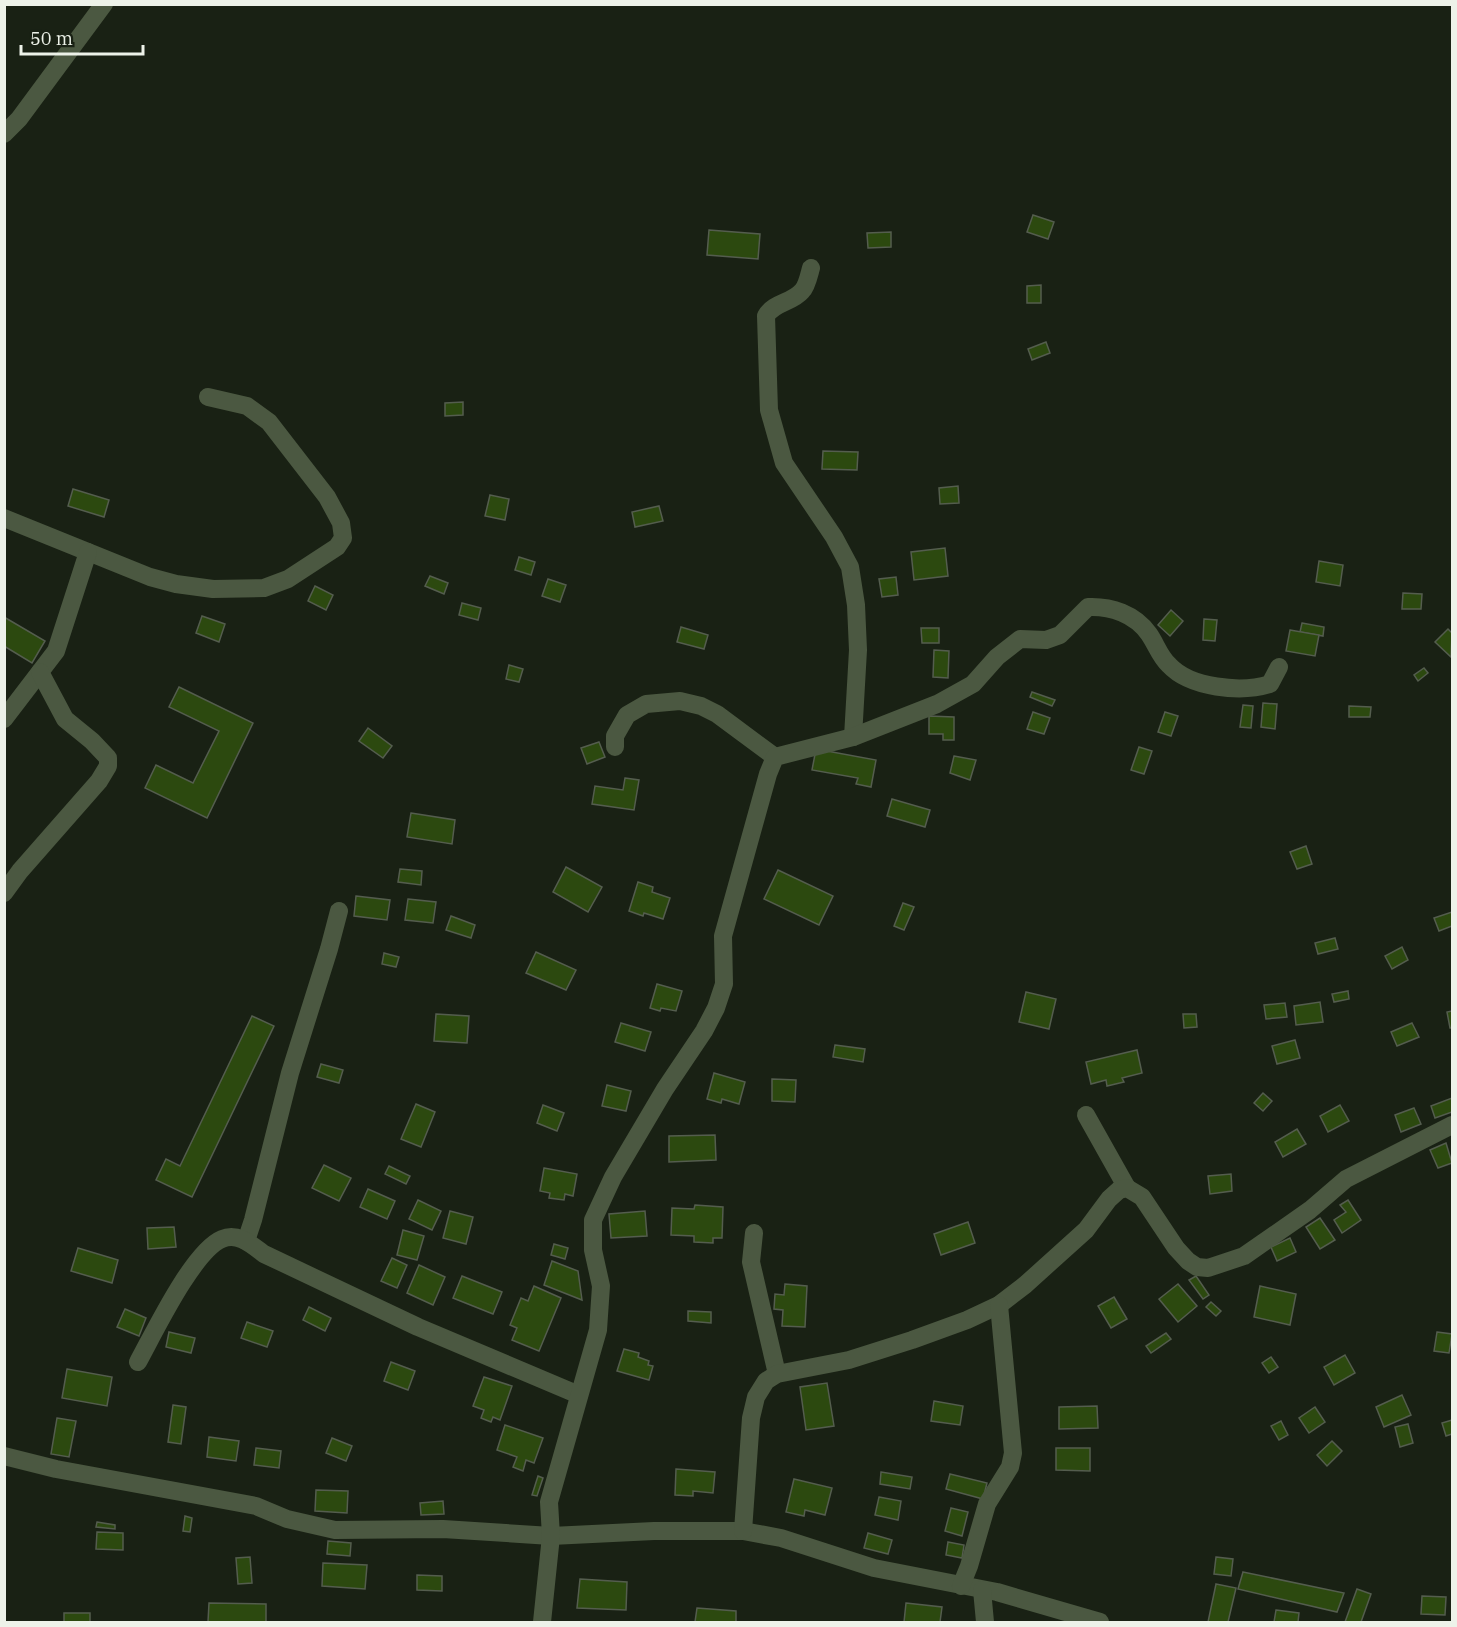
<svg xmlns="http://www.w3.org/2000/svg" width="1457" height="1627" font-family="'IBM Plex Serif',serif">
	<rect width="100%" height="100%" fill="#192114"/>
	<g fill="#2c490f" stroke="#545d4e" stroke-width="1.5">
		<polygon points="1033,215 1054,222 1048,239 1027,232"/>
		<polygon points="709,230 760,234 758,259 707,255"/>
		<polygon points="891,232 891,247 868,248 867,233"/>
		<polygon points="1041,285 1041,303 1027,303 1027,286"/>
		<polygon points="1046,342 1050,353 1032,360 1028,349"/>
		<polygon points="463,402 463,415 445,416 445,403"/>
		<polygon points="823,451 858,452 857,470 822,469"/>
		<polygon points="958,486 959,503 940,504 939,488"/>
		<polygon points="73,489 109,500 104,517 68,506"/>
		<polygon points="490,495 509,499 505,520 485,516"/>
		<polygon points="659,506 663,521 635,527 632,512"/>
		<polygon points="945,548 948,576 914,580 911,552"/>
		<polygon points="519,557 535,562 531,575 515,570"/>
		<polygon points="1319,561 1343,565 1340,586 1316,582"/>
		<polygon points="430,576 448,583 444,594 425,586"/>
		<polygon points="896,577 898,595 882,597 879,579"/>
		<polygon points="548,579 566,585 560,602 542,596"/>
		<polygon points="315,586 333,595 326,610 308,601"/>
		<polygon points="1403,593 1422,594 1421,609 1402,609"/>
		<polygon points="462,603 481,608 478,620 459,615"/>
		<polygon points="1171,610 1183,621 1170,636 1158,625"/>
		<polygon points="202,616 225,624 219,642 196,633"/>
		<polygon points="4,617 45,641 32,663 4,646"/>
		<polygon points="1204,619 1217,620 1215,641 1203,640"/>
		<polygon points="1302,623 1324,627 1323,636 1300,632"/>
		<polygon points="681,627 708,635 704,649 677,642"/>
		<polygon points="921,628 939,628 939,643 922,643"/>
		<polygon points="1448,629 1452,633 1451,657 1435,642"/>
		<polygon points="1290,630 1319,635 1315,656 1286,651"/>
		<polygon points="934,650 949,651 948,678 933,677"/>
		<polygon points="509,665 523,669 519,682 506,679"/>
		<polygon points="1424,668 1428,673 1418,681 1414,675"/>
		<polygon points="179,687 253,723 207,818 145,788 156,765 193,783 219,731 169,707"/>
		<polygon points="1032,692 1055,700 1052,706 1030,697"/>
		<polygon points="1263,703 1277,704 1275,729 1261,727"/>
		<polygon points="1243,705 1253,706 1251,728 1240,727"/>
		<polygon points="1349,706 1371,707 1370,717 1349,717"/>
		<polygon points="1033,712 1050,718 1044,734 1027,729"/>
		<polygon points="1165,712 1178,716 1171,736 1158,732"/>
		<polygon points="929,716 954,717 954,740 943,740 943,734 929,734"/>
		<polygon points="368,728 392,746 383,758 359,741"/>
		<polygon points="599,742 605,757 587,764 581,748"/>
		<polygon points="1139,747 1152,751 1144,774 1131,770"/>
		<polygon points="816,749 876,760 871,787 856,784 858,778 812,770"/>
		<polygon points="954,756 976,760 970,780 950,773"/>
		<polygon points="625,778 639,780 634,810 592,804 595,786 623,790"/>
		<polygon points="892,799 930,810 925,827 887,816"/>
		<polygon points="411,813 455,820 452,844 407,837"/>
		<polygon points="1306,846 1312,864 1297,869 1290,852"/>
		<polygon points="566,867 602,887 588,912 553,892"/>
		<polygon points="400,869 422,871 421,885 398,882"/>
		<polygon points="778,870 833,896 819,925 764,899"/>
		<polygon points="638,882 653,887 652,892 670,898 663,919 644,913 643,916 629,911"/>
		<polygon points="356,896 390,900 387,920 354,916"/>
		<polygon points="408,899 436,902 433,923 405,920"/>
		<polygon points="903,903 914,907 904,930 894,926"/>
		<polygon points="1452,912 1452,926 1439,931 1434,918"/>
		<polygon points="451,916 475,925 471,938 446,930"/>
		<polygon points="1335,938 1338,949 1318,954 1315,943"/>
		<polygon points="1402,947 1408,960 1392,969 1385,956"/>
		<polygon points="536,952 576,970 566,990 526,973"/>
		<polygon points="384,953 399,957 396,967 382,964"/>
		<polygon points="657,984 682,991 676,1011 661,1008 660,1011 650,1008"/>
		<polygon points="1348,991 1349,999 1334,1002 1332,994"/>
		<polygon points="1026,992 1056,999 1049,1029 1019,1022"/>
		<polygon points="1320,1002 1323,1022 1296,1025 1294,1006"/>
		<polygon points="1285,1003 1287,1017 1266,1019 1264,1005"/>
		<polygon points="1452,1011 1452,1028 1450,1028 1447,1012"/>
		<polygon points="436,1014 469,1016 467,1043 434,1041"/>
		<polygon points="1183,1014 1196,1014 1197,1027 1184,1028"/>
		<polygon points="252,1016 274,1026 192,1197 156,1180 166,1159 180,1166"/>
		<polygon points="621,1023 651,1032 645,1051 615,1042"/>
		<polygon points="1412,1023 1419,1037 1397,1046 1391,1032"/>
		<polygon points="1295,1040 1300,1058 1277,1064 1272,1046"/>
		<polygon points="835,1045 865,1049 863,1062 833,1057"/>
		<polygon points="1137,1050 1142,1073 1122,1078 1124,1082 1107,1086 1106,1080 1091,1084 1086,1062"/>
		<polygon points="321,1064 343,1070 339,1083 317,1077"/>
		<polygon points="714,1073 745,1082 739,1104 722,1099 721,1103 707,1099"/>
		<polygon points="772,1079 796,1080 795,1102 772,1101"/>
		<polygon points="607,1085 631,1091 626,1111 602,1106"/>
		<polygon points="1263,1093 1272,1101 1263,1111 1254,1103"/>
		<polygon points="1452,1098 1452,1112 1435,1118 1431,1106"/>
		<polygon points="416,1104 435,1112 421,1147 401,1139"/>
		<polygon points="543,1105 564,1113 557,1131 537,1123"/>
		<polygon points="1340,1105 1349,1121 1328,1132 1320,1116"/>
		<polygon points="1414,1108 1421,1124 1401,1132 1395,1115"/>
		<polygon points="1297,1129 1306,1144 1283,1157 1275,1142"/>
		<polygon points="715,1135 716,1160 669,1162 669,1136"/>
		<polygon points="1446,1143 1452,1163 1438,1168 1430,1150"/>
		<polygon points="324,1165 351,1178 339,1201 312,1188"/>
		<polygon points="389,1166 410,1176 406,1184 385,1174"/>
		<polygon points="544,1168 577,1174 573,1196 565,1194 564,1200 549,1198 550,1193 540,1191"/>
		<polygon points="1231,1174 1232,1191 1210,1194 1208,1176"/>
		<polygon points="368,1189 395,1201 387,1219 360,1207"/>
		<polygon points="418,1200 441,1211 432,1230 409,1219"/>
		<polygon points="1348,1200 1361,1220 1342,1233 1334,1220 1346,1212 1340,1205"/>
		<polygon points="695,1205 723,1207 722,1238 713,1238 713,1243 694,1242 694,1236 671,1235 672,1208 694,1209"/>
		<polygon points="450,1211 473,1217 466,1244 443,1238"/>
		<polygon points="645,1211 647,1236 611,1238 609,1214"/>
		<polygon points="1320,1218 1335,1240 1320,1249 1306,1227"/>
		<polygon points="968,1222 975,1243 941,1255 934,1234"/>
		<polygon points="174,1227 176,1247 148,1249 147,1228"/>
		<polygon points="403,1230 424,1236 417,1260 397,1255"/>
		<polygon points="1290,1238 1296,1252 1277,1261 1271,1247"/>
		<polygon points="554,1244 568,1248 565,1259 551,1255"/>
		<polygon points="78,1248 118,1260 112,1283 71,1271"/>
		<polygon points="392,1258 407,1265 397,1288 381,1281"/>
		<polygon points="552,1261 578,1271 582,1300 544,1285"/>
		<polygon points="419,1265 445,1277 433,1305 407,1293"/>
		<polygon points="462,1276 502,1292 493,1314 453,1298"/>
		<polygon points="1196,1276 1209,1295 1203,1299 1189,1280"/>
		<polygon points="785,1284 807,1286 805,1327 782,1326 783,1310 774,1309 775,1294 784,1295"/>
		<polygon points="1178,1284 1197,1306 1178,1322 1159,1299"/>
		<polygon points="534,1286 561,1298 539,1351 512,1340 517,1328 510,1325 521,1298 528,1301"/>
		<polygon points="1260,1286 1296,1294 1290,1325 1254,1317"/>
		<polygon points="1114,1297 1127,1319 1111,1328 1098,1306"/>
		<polygon points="1211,1302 1221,1311 1216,1316 1206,1307"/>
		<polygon points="309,1307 331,1318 325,1331 303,1320"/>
		<polygon points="125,1309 146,1318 139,1336 117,1327"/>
		<polygon points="688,1311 711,1312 711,1323 688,1321"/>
		<polygon points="247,1322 273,1331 267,1347 241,1338"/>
		<polygon points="169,1332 195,1338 191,1353 166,1347"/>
		<polygon points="1437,1332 1452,1334 1449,1353 1434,1351"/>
		<polygon points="1166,1333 1171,1339 1151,1353 1146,1346"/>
		<polygon points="624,1349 639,1353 638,1357 649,1361 648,1365 653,1366 649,1380 617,1371"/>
		<polygon points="1345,1355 1355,1373 1334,1385 1324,1367"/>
		<polygon points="1271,1357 1278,1367 1269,1373 1262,1363"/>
		<polygon points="391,1362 415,1371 408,1390 384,1381"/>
		<polygon points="67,1369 112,1377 107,1406 62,1398"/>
		<polygon points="484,1377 512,1386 500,1420 493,1417 491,1422 481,1418 484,1410 473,1406"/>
		<polygon points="827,1383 834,1426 806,1430 800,1387"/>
		<polygon points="1402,1395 1411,1415 1384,1427 1376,1407"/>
		<polygon points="934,1401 963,1406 960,1425 931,1421"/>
		<polygon points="173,1405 186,1407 181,1444 168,1442"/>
		<polygon points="1097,1406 1098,1428 1059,1429 1059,1407"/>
		<polygon points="1315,1407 1325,1422 1309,1433 1299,1418"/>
		<polygon points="57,1418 76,1421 69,1457 51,1454"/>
		<polygon points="1452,1420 1452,1434 1446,1436 1442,1423"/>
		<polygon points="1281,1421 1288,1435 1279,1440 1271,1426"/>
		<polygon points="1408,1424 1413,1443 1400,1447 1395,1427"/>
		<polygon points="505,1425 543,1438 534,1463 526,1460 523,1471 513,1467 517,1457 497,1450"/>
		<polygon points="209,1437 239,1441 236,1461 207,1457"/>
		<polygon points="332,1438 352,1446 346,1461 326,1453"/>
		<polygon points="1332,1441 1342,1451 1327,1466 1317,1455"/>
		<polygon points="256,1448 281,1451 279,1468 254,1465"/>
		<polygon points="1056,1448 1090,1448 1090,1471 1056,1470"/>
		<polygon points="676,1469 715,1472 713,1493 693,1491 693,1496 675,1495"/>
		<polygon points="881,1472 912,1477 910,1489 880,1484"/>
		<polygon points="950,1474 987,1483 983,1499 946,1489"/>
		<polygon points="538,1476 543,1478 537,1496 532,1495"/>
		<polygon points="794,1479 832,1488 825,1515 805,1510 804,1516 786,1512"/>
		<polygon points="316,1490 348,1491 347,1513 315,1511"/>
		<polygon points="879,1497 901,1501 898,1520 875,1515"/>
		<polygon points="443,1501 444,1514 421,1515 420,1503"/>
		<polygon points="951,1508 968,1512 962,1536 945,1531"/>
		<polygon points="185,1516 192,1518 190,1532 183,1531"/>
		<polygon points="97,1522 115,1525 115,1529 96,1527"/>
		<polygon points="97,1532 123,1533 123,1550 96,1549"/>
		<polygon points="868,1533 892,1540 888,1554 864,1548"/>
		<polygon points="328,1541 351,1543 350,1556 327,1554"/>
		<polygon points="948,1542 964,1545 962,1558 946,1555"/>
		<polygon points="250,1557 252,1583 238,1584 236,1558"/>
		<polygon points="1216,1557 1233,1559 1231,1576 1214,1574"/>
		<polygon points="323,1563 367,1565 365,1589 322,1586"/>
		<polygon points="1243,1572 1344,1593 1337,1612 1238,1589"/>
		<polygon points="417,1575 442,1576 442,1591 417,1590"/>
		<polygon points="580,1579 627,1582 626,1610 577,1608"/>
		<polygon points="1216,1584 1236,1588 1228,1622 1208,1622"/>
		<polygon points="1357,1589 1371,1594 1361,1622 1345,1622"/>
		<polygon points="1422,1596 1446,1597 1445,1615 1421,1614"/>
		<polygon points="209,1603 266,1604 266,1622 208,1622"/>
		<polygon points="906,1603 942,1607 940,1622 904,1622"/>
		<polygon points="697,1608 736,1611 736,1622 695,1622"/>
		<polygon points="1276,1610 1299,1613 1298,1622 1274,1622"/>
		<rect x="64" y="1613" width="26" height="9"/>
	</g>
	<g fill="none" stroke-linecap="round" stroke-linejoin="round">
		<g stroke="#4b5841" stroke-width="18">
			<polyline points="4,134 19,119 104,4"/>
			<path d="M811,268C809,275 807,286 802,291C792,303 774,302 766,316L769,410L784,463L834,537L850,567L856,605L858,650L853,737"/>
			<polyline points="4,518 150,577 176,584 213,589 264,588 288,579 337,547 343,538 341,523 327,497 269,422 247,406 208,397"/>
			<polyline points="4,719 56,651 88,552"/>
			<polyline points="615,747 615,736 627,715 646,704 680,701 701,706 717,714 775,757"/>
			<polyline points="4,893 20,871 99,781 108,766 108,758 92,741 65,719 40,672"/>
			<polyline points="1086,1115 1127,1188"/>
			<polyline points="754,1233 751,1262 777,1374"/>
			<polyline points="246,1241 253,1220 290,1073 329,949 339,911"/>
			<path d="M138,1362C154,1333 193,1251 222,1239C238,1232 252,1245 264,1254L418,1327L579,1395"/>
			<polyline points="4,1456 56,1469 256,1506 287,1519 335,1530 443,1529 551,1536 654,1531 743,1531 781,1538 874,1568 997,1592 1100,1622"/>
			<polyline points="743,1531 751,1418 756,1397 766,1381 777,1374 849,1360 912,1340 967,1320 999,1305 1025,1285 1086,1230 1109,1199 1119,1190 1127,1188 1142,1197 1176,1248 1188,1261 1197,1267 1208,1268 1244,1256 1310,1210 1346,1179 1452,1125"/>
			<polyline points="961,1586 969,1566 987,1504 1010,1467 1013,1453 999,1305"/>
			<polyline points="982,1590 985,1622"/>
			<path d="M542,1622L551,1536L549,1502L598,1330L601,1286L593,1250V1220L613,1177L665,1089L704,1031L716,1008L724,984L723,936L768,774L775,757L853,737L937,704L973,684L997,657L1020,639L1046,640L1060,635L1088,607C1111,606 1135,614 1149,634C1156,644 1160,657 1169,665C1190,688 1241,693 1270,684L1279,667"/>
		</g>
	</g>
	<rect width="1457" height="1627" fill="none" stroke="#edf2e9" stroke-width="12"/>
	<path d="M21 45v9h122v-9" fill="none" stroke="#edf2e9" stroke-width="3"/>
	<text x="30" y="45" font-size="18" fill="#edf2e9" stroke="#192114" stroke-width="4.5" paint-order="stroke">50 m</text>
</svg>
